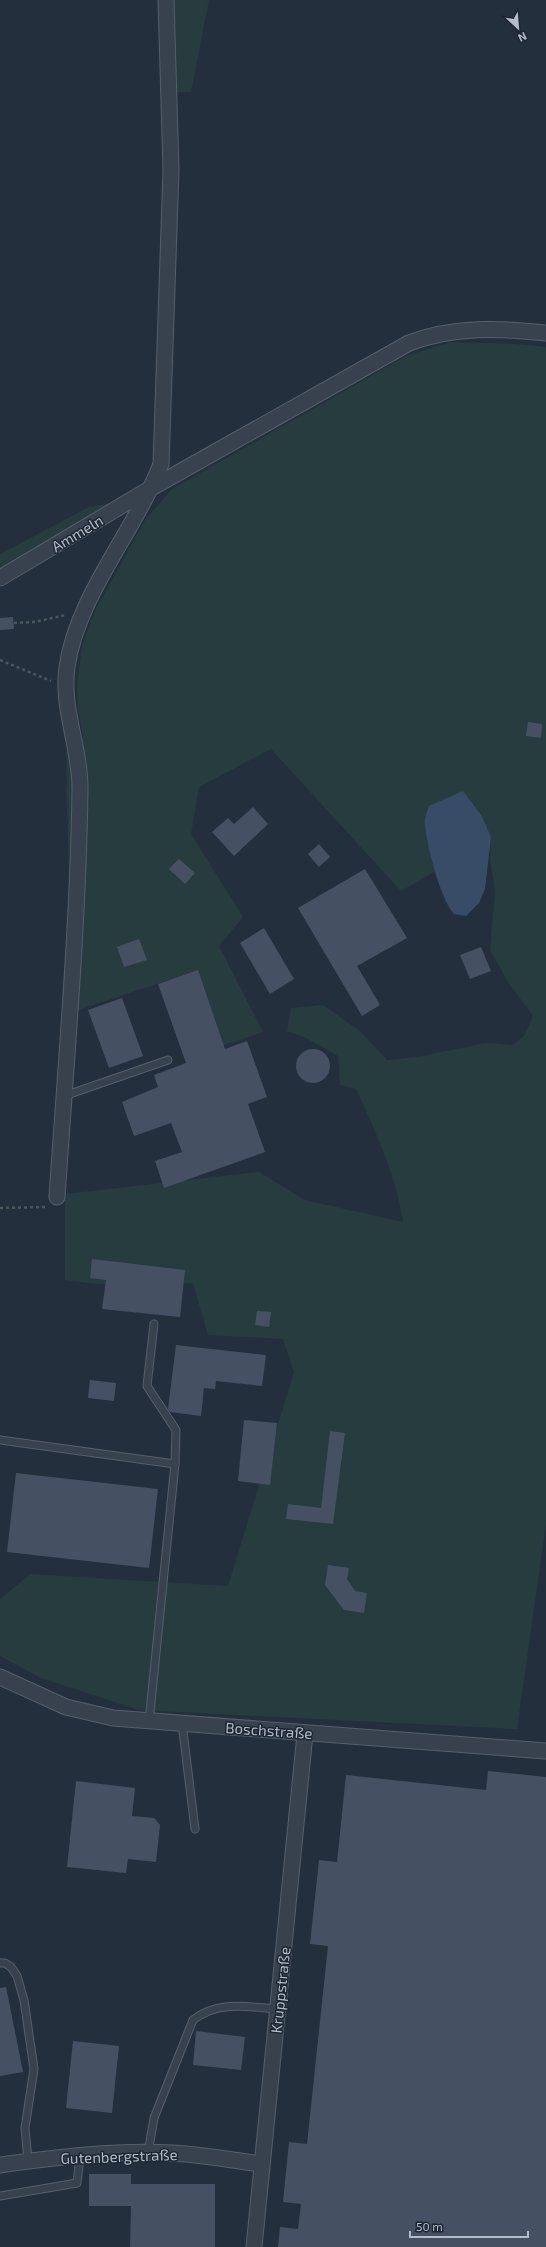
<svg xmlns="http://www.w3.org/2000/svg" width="546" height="2247" font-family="'Exo 2',sans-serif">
	<rect width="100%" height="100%" fill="#242f3e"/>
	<g fill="#263c3f">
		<polygon points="159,0 209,0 191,92 161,93"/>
		<path d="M451,342L515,344L546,347V1524L517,1729L139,1710L41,1678L0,1656V1599L30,1574L228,1586L294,1372L283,1339L208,1335L193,1283L97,1284L65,1280V1194L259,1172L305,1200L403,1222C397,1178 375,1130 356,1089L340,1085L338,1056L306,1038L287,1031L291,1008L323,1005L360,1031L387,1060L417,1057L485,1043L513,1045L524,1036L533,1016L508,982L490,950L495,892L490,858L491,837L482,816L463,791L425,823L436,871L401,891L271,749L199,787L191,834L243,917L219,946L263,1032L219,1047L189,973L61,1016L69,887L66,752L83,736L78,708L77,683L82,646L94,613L145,520L172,489L406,356Z"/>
		<polygon points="123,501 0,572 0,554 89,507"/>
	</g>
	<path fill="#394c67" d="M463,791L482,816L491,837L485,889L479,903L466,916L454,914C440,898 427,846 425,825C424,819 427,812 429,806Z"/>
	<g fill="#455162">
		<polygon points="13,617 14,629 0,630 0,618"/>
		<polygon points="528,722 542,724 541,738 526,736"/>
		<polygon points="253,807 268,824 234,856 212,832 228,818 234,824"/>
		<polygon points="319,844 330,857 319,867 308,854"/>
		<polygon points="179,859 195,873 185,884 169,869"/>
		<polygon points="365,869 407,938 357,966 380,1005 362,1016 298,908"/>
		<polygon points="264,928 294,979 270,994 240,943"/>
		<polygon points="139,939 147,960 124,967 117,947"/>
		<polygon points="481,947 491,971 470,979 460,955"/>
		<polygon points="198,970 225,1049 247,1041 267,1097 248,1104 265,1152 164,1188 155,1161 182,1152 171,1123 134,1136 122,1102 158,1087 154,1075 186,1063 158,984"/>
		<polygon points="122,998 143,1056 109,1068 88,1010"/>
		<circle cx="313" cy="1066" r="17"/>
		<polygon points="92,1259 185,1270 180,1317 102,1309 106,1280 90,1278"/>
		<polygon points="257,1311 271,1312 269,1327 255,1325"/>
		<polygon points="176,1345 266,1355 262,1386 216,1381 215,1389 204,1388 201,1416 170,1412 168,1409"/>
		<polygon points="90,1380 116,1383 114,1401 88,1398"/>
		<polygon points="244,1420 277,1423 270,1485 238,1481"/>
		<polygon points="330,1431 345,1433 333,1524 286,1519 288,1504 321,1508"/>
		<polygon points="16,1473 158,1489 149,1568 7,1552"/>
		<polygon points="328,1565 349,1568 347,1579 355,1591 367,1593 364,1613 344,1610 325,1585"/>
		<polygon points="488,1771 546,1777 546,2247 278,2247 280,2227 298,2229 301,2204 283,2202 289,2142 307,2144 328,1946 310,1944 319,1860 337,1862 346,1775 486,1790"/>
		<polygon points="76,1781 135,1788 132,1816 154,1818 160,1825 156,1862 128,1859 126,1873 67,1867"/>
		<polygon points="6,1987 23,2072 0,2076 0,1988"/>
		<polygon points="196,2031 245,2037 241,2070 193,2065"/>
		<polygon points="73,2041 119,2046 112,2113 66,2108"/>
		<polygon points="89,2174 131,2174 131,2184 215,2184 215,2247 130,2247 131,2206 89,2206"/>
	</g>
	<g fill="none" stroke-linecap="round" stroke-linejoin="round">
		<g stroke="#565f6c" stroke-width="9">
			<g id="service">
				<polyline points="64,1096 168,1060"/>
				<polyline points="0,1440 175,1464"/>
				<polyline points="149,1722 175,1464 176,1430 147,1386 154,1324"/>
				<polyline points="182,1723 195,1829"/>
				<polyline points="0,1963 5,1963 11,1967 17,1976 24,2000 34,2069 25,2128 28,2161"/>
				<path d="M148,2153L154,2118L193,2020C218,2000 248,2007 278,2009"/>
				<polyline points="0,2196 77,2183 80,2156"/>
			</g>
		</g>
		<g stroke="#565f6c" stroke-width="17">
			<g id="minor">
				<path d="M0,578L153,487L409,343C454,326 499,328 546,333"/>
				<path d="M57,1197C66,1062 78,927 80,791C81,749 61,709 67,667C77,596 135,531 161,464L171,170L166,0"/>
				<polyline points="0,1677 66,1707 113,1718 546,1751"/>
				<path d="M0,2165C57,2157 116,2150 173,2153C203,2155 232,2160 261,2164"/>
				<polyline points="254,2247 305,1734"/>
			</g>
		</g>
		<g stroke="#44595c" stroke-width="2.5" stroke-dasharray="3 3" stroke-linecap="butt">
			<polyline points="14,623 34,622 66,615"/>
			<polyline points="0,660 51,681"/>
			<polyline points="0,1208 45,1207"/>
		</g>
		<use href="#service" stroke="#38414e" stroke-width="7"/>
		<use href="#minor" stroke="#38414e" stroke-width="15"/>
	</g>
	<g text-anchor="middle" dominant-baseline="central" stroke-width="3" stroke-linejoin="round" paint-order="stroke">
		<g font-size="15" fill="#b4bcc9" stroke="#1d2633">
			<text transform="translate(77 533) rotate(-31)">Ammeln</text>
			<text transform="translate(269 1730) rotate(4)">Boschstraße</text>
			<text transform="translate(280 1990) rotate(-84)">Kruppstraße</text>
			<text transform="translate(119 2156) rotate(-2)">Gutenbergstraße</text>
		</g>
	</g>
	<g transform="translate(518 28) rotate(154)" stroke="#1d2633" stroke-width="3" paint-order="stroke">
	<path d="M0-3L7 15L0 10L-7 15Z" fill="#b4bcc9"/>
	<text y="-6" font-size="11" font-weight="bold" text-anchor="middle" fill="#b4bcc9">N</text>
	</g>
	<path d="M410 2231v6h118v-6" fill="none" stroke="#b4bcc9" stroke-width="2"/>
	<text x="416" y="2231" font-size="12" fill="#b4bcc9" stroke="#1d2633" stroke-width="3" paint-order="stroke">50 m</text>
</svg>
